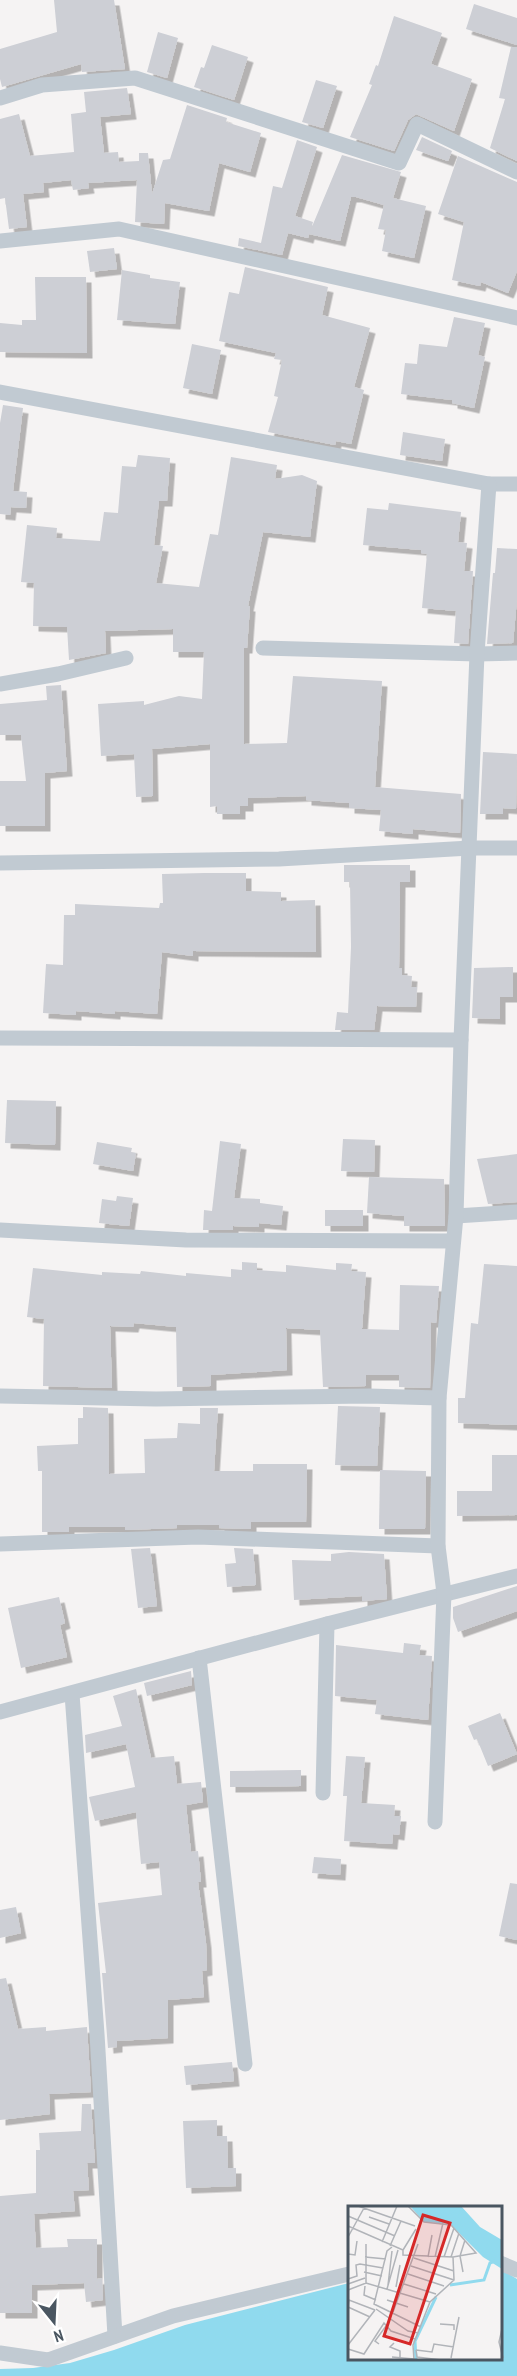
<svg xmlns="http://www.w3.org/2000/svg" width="517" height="2376" font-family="'PT Sans Narrow',sans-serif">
	<defs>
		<filter id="shadow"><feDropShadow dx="5.5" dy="5.5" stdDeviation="0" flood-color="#0004"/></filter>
	</defs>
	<rect width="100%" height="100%" fill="#f5f3f3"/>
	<polygon fill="#90daee" points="501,2269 517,2279 517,2376 0,2376 0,2369 33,2368 70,2363 114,2350 185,2325 349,2283 349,2360 500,2360"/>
	<g fill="#cdcfd5" filter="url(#shadow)">
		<polygon points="54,0 114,0 125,69 82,72 81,64 2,87 0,79 0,49 57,32"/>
		<polygon points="474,4 517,18 517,45 466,29"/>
		<polygon points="394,16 442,33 431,64 472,79 454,131 416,114 408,120 394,151 350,137 372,85 369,84 376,65 378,66"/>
		<polygon points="158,32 178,38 167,78 147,72"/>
		<polygon points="212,45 248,57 234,100 194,87 201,67 204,68"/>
		<polygon points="511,47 517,47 517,161 490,148 505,99 499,98"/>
		<polygon points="316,80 337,86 323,128 302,122"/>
		<polygon points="127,88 131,114 100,117 104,153 118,152 119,162 139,161 139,153 148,153 152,194 163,160 170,159 187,105 227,118 226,122 261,133 250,172 219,163 209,211 165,203 164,224 135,222 137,180 88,183 89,188 73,190 71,180 43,183 44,192 23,194 27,227 9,229 5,198 0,199 0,119 19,114 30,156 74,152 71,114 86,112 84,92"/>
		<polygon points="422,137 452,151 448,161 416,150"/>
		<polygon points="297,140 317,147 295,216 313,222 311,229 342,155 401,172 393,198 426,206 414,258 382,251 386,230 378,229 384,205 356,197 351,197 340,241 309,234 308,238 288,233 282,255 238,246 239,238 261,243 273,186 282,188"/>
		<polygon points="458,156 517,182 517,271 508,293 481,282 480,286 452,280 464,222 438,214"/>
		<polygon points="114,248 117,269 90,272 87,251"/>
		<polygon points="245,267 328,287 322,315 370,328 354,387 364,390 351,444 336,441 335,445 268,432 278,397 274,396 282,360 274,359 276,353 219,341 229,292 239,294"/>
		<polygon points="122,270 150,275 150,278 180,282 175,324 117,320"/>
		<polygon points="35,277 86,277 87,353 0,352 0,323 22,325 22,320 36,320"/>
		<polygon points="454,317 485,323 478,355 485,357 474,408 452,403 452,400 401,394 405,363 417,364 419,344 447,347"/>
		<polygon points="192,344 221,350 212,394 183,388"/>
		<polygon points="3,405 23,408 13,491 27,492 26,508 11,507 10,515 0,514 0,423"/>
		<polygon points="403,432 445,439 442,461 400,455"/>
		<polygon points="138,455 170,458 167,501 159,501 154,545 163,546 156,583 199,587 210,534 218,535 231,457 277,465 275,479 302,475 317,481 310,537 263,532 248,606 250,606 247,648 244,648 244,744 287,743 293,676 382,681 375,787 461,794 460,833 413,829 413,834 379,831 381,810 349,808 349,803 306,800 306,796 248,798 248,806 240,806 240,814 217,814 217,806 210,807 210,744 152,749 153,796 136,797 134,754 101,756 98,704 144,701 144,705 179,696 202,699 204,652 173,652 173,629 105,631 106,653 69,660 67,627 33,626 34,583 21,582 27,525 57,528 56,538 100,541 104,512 118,513 122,466 136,467"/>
		<polygon points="389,503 461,512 458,542 467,543 464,571 473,571 468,644 454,643 456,611 422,608 427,554 421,553 421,550 363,545 367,508 388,510"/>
		<polygon points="497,548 517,549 517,599 513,643 487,644 493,573 495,573"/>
		<polygon points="61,685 67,771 45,773 45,826 0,826 0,781 26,781 21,735 0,735 0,704 47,700 46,686"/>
		<polygon points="483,752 517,754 516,809 503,808 503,814 480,814"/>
		<polygon points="344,865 410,865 410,882 400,882 399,968 402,968 402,975 412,976 411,987 417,987 416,1007 377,1006 374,1030 335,1030 337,1012 348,1013 351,947 350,882 344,882"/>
		<polygon points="205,873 246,873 246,891 281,892 281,901 315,900 316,952 193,951 193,956 162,952 157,1014 115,1011 115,1014 76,1011 76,1015 43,1013 46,964 63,965 64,915 75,915 75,904 159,908 160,903 163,903 162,874"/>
		<polygon points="513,967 513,997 500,997 500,1019 472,1018 474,968"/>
		<polygon points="7,1100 56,1101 55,1145 5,1143"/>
		<polygon points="343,1139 375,1140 374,1172 341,1171"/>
		<polygon points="220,1141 241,1144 234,1198 260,1199 260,1203 283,1206 281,1225 259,1223 259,1227 233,1226 233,1230 203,1230 204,1210 212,1211"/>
		<polygon points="97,1142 132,1148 131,1152 136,1153 133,1171 93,1164"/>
		<polygon points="517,1154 517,1202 488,1204 477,1159"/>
		<polygon points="369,1177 444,1179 445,1226 404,1226 404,1216 367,1213"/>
		<polygon points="117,1196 133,1198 129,1226 99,1223 102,1199 116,1201"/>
		<rect x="325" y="1210" width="38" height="16"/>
		<polygon points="242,1262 257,1263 257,1270 286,1272 286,1265 336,1270 336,1263 352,1264 351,1271 366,1272 362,1329 399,1330 400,1285 439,1286 436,1323 431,1322 430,1388 399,1387 399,1375 366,1375 366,1386 323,1387 320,1330 286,1328 287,1370 211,1375 211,1386 177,1387 176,1327 134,1323 133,1327 110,1326 112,1388 43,1386 44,1319 27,1317 33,1268 102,1275 102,1272 140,1274 141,1271 186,1276 186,1273 231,1277 231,1269 242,1270"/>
		<polygon points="484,1264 517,1266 517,1425 458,1423 458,1398 465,1398 471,1323 478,1324"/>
		<polygon points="338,1406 380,1407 377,1466 335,1465"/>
		<polygon points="83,1407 108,1408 109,1474 145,1473 144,1439 177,1438 178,1423 200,1424 200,1408 218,1408 214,1471 253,1471 253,1464 307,1464 306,1522 251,1522 251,1529 219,1528 219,1525 177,1525 177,1528 125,1530 125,1527 69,1527 69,1532 42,1532 42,1471 38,1471 37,1446 78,1444 78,1418 83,1418"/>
		<polygon points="492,1455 517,1455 517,1515 457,1516 457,1491 492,1491"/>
		<polygon points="380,1470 426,1471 425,1529 379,1529"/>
		<polygon points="150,1548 157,1606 138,1608 131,1549"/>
		<polygon points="234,1548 253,1549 256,1585 227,1587 225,1564 236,1563"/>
		<polygon points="349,1552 384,1554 387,1599 362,1601 362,1596 294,1600 292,1560 331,1561 331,1554"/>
		<polygon points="517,1586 517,1611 458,1632 453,1618 453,1607"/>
		<polygon points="59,1597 65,1623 60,1625 67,1657 21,1668 8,1608"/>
		<polygon points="404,1643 421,1645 419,1655 432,1656 428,1720 375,1714 377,1700 335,1696 336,1645 403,1653"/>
		<polygon points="191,1671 192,1685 147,1696 144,1683"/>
		<polygon points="136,1689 151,1758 174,1756 177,1784 201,1782 203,1802 186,1805 191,1852 198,1851 201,1882 198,1882 206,1943 207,1970 202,1971 204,1997 168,2000 168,2038 117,2041 117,2047 108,2048 102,1973 106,1973 98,1903 162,1895 159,1862 141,1864 136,1812 95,1821 89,1797 135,1787 126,1744 86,1753 85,1735 122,1726 113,1696"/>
		<polygon points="500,1713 517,1754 488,1766 477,1739 474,1740 468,1726"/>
		<polygon points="346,1756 365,1757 361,1803 395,1805 394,1816 401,1816 399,1835 393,1834 392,1844 344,1841 347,1796 343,1796"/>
		<polygon points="301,1770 301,1786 230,1787 230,1771"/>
		<polygon points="314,1857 341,1859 340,1875 312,1873"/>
		<polygon points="510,1883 517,1884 517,1940 499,1936"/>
		<polygon points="16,1907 21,1933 0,1938 0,1910"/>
		<polygon points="6,1978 18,2029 46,2027 46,2031 87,2027 91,2092 49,2094 50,2114 0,2120 0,1979"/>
		<polygon points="232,2062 234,2081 186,2085 184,2066"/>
		<polygon points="82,2104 91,2104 95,2163 87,2163 89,2190 73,2191 75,2211 34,2214 36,2248 68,2247 67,2239 97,2239 97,2279 102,2278 103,2300 86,2302 84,2283 32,2285 32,2313 0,2313 0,2196 36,2193 36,2150 40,2150 39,2133 81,2131"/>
		<polygon points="217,2120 217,2136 227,2136 228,2168 236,2168 236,2186 186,2188 183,2121"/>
	</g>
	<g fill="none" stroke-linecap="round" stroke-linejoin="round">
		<g stroke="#c1cad2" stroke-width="15">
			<polyline points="0,98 42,85 135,78 399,163 417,124 517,172"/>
			<polyline points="0,241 119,229 517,318"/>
			<polyline points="0,392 489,484 517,484"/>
			<polyline points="263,648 477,654 517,653"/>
			<polyline points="0,684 58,674 126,658"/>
			<polyline points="0,863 279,859 470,848 517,848"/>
			<polyline points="0,1038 461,1040"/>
			<polyline points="456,1216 517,1212"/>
			<polyline points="0,1230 186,1240 453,1241"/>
			<polyline points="0,1396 156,1399 369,1396 439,1398"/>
			<polyline points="0,1544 198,1537 438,1546"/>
			<polyline points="199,1658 245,2064"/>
			<polyline points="72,1694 97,2034 115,2336"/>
			<polyline points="0,1712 327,1624 517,1576"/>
			<polyline points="323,1793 327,1624"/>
			<polyline points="435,1822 444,1593 438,1546 439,1398 456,1216 461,1040 477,654 489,484"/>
			<polyline points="500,2263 517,2270"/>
			<polyline points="0,2353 48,2360 173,2316 349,2274"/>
		</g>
	</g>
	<g transform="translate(348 2206)">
		<rect width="154" height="154" fill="#f5f3f3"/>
		<path d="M62,0H113L132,21L154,34V63L135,51L102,18L76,16Z" fill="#90daee"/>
		<path fill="none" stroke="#90daee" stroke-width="3" d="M102,79L136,74L142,57L147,55M68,154L67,135L88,91"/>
		<path fill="none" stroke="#b1b4b9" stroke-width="1.5" d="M10,0L67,20M0,10L47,30M21,11L41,18M0,20L55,44V49L105,51L128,47L103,19L76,16L60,0M0,31L16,2M34,36L49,0M42,40L53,15M44,41L39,45L26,98L73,121M55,44L68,23M0,48L7,49L9,35M17,51L38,53M80,51L84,29M87,51L95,17M96,51L106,22M103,51L111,27M66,52L106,65M63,60L106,74M16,66L34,70M115,66L112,50L117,34M60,68L96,80M0,73L9,70L8,59L12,58L35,62M18,77V38M0,78L17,72M56,78L88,88M40,79L44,45M17,80L16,89L28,94M48,81L52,59M39,83L50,44M0,84L18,77L82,96M39,94L60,101M28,103L60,125L70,127M45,106L70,38M22,111L0,101L1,94L27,104M92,118L106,119V124M154,123L151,136L155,152M46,137L42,141L52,145V151M31,138L27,135L38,120M0,139L27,104M0,143L16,148L36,117L43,125L67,133M68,144L84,146L86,138L106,141M68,144L69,151L93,154M44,151L66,153M103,152L111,111M66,154L65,139L82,96L106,74L105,51"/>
		<path fill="#d62828" fill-opacity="0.15" stroke="#d62828" stroke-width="3" d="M75,9L102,17L62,138L36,130Z"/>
		<rect width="154" height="154" fill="none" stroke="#4a5661" stroke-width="3"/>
	</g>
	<g transform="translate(54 2322) rotate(162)" stroke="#ffffff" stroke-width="4.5" paint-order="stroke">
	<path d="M0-4.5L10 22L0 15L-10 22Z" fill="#4a5661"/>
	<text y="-9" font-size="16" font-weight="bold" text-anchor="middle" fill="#4a5661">N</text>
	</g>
</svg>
